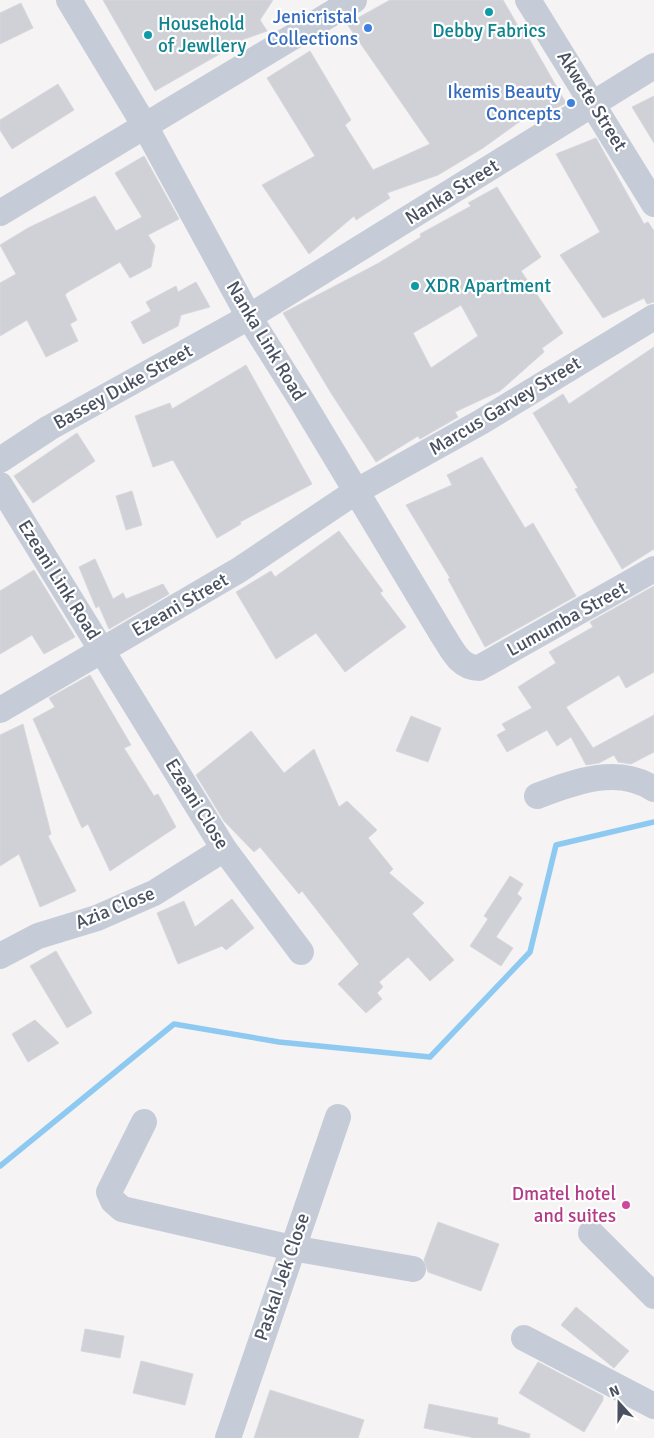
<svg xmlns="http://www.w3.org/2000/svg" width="654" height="1438" font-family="Signika,sans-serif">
	<rect width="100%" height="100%" fill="#f5f3f3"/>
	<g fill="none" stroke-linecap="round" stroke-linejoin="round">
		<polyline stroke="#8dc9f1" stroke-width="5.5" points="0,1166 174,1024 279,1042 430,1057 530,952 556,845 654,822"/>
	</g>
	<g fill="#cfd1d7" stroke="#d7d7de" fill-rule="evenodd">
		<polygon points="103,0 273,0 260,20 267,31 231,44 232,47 155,91"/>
		<polygon points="390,0 503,0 521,31 524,30 566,103 536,119 533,112 483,148 438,175 387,193 390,198 356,220 354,216 309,254 262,185 315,156 267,78 310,51 351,120 345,125 373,170 430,144 347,24"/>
		<polygon points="21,3 33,28 0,44 0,13"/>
		<polygon points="58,84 74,110 12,149 0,130 0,120"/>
		<polygon points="654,96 654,143 632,107"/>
		<polygon points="596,138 644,224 648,222 654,231 654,302 647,304 644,298 603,318 560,255 600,232 556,154"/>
		<polygon points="144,156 179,219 148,235 155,246 151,267 130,278 120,262 68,292 65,295 77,320 70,324 78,341 46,357 27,320 0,336 0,283 16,274 0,245 28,228 95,196 116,231 142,217 115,173"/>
		<path d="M497,187L541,257L521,271L563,333L542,348L544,352L500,391L455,412L458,417L420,439L418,436L376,462L331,393L283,313L377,264L421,237L420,234L471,206L468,203ZM461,305L478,336L431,368L413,333Z"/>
		<polygon points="196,282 210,307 181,315 178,326 143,344 131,322 151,311 146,302 176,286 178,292"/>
		<polygon points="654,347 654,549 622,569 575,489 578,488 533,413 563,394 569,404"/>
		<polygon points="246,365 312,484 240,522 241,524 217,538 173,460 153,467 135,416 170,403 172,409"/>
		<polygon points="77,433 95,461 33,503 14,476"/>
		<polygon points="482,457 525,528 533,523 576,596 485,647 448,579 450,578 406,505 452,485 447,475"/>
		<polygon points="132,491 142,525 126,530 116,496"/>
		<polygon points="339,531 383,591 380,593 406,627 345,672 316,633 276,659 236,592 271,571 275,577"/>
		<polygon points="95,559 113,599 123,593 126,599 163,584 169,594 109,629 99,606 96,608 79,567"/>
		<polygon points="34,570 75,637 44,654 32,635 0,654 0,591"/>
		<polygon points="654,586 654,672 626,688 619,675 566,707 593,748 654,715 654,752 631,764 618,762 614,755 599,763 586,765 571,737 557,746 547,730 507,752 497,735 506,730 502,724 532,708 518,687 556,663 549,652 593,627 590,622"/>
		<polygon points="90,675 131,745 124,748 154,796 158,794 176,827 110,871 88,824 82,828 33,719 55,707 49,698"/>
		<polygon points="411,716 441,728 428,762 396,751"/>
		<polygon points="23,724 51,834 48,836 76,891 40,907 19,854 0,866 0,735"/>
		<polygon points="251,731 284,773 314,749 339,807 347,801 377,830 368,838 393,869 389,873 424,903 412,914 454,960 430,981 408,957 379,982 383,987 377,993 382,999 366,1013 338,984 359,964 302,891 299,894 260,847 254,852 224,821 196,775"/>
		<polygon points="510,876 523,884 517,894 522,898 496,937 513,948 501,966 470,946 488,919 484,916"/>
		<polygon points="232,899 254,928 226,950 222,946 178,964 157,913 184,901 195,927"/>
		<polygon points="56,951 92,1013 67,1028 30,966"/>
		<polygon points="35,1020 59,1043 28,1062 12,1034"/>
		<polygon points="438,1222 499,1244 481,1291 428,1272 424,1260"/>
		<polygon points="576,1307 629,1351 614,1368 561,1325"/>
		<polygon points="85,1329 124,1336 120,1358 81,1351"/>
		<polygon points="141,1361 193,1374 185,1405 133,1393"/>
		<polygon points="538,1362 603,1396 603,1400 584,1432 519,1393"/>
		<polygon points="270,1390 364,1420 358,1438 254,1438"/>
		<polygon points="429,1404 498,1418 497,1424 530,1434 529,1438 475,1438 424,1428"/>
	</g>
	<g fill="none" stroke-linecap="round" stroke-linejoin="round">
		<g stroke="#c6ccd7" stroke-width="26">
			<path d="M69,0L145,126L249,317L302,401L442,634C452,649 459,668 479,668L654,569"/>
			<polyline points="528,0 654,204"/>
			<polyline points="0,213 354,0"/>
			<polyline points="0,460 49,428 249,317 654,66"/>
			<polyline points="0,485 224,849 301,952"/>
			<polyline points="0,710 239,570 355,492 481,422 654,317"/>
			<path d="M537,796C574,782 617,765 654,789"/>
			<polyline points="0,956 38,936 97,918 154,893 224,849"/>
			<polyline points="144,1122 109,1192 113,1201 122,1209 292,1248 413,1269"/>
			<polyline points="591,1233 654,1296"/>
			<polyline points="524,1338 654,1406"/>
			<polyline points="228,1438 338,1117"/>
		</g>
	</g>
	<g fill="#0f9aa8" stroke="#fff" stroke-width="2">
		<circle cx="489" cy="12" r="5"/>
		<circle cx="148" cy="35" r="5"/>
		<circle cx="415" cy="286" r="5"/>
	</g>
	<g fill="#3f7fe0" stroke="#fff" stroke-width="2">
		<circle cx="368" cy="28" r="5"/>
		<circle cx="571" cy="103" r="5"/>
	</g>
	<circle fill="#d1479c" stroke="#fff" stroke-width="2" cx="626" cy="1205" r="5"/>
	<g text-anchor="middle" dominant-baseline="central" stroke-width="4.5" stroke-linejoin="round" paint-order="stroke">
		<g font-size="19" fill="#366cbe" stroke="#fff" text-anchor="end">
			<text x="358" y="17">Jenicristal<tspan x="358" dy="22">Collections</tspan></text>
			<text x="561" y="92">Ikemis Beauty<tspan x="561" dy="22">Concepts</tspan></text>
		</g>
		<g font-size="19" fill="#0d838f" stroke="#fff" text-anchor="start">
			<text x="158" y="24">Household<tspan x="158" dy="22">of Jewllery</tspan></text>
			<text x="489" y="31" text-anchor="middle">Debby Fabrics</text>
			<text x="425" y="286">XDR Apartment</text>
		</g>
		<g font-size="19" fill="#495161" stroke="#fff">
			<text transform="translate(592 101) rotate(58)">Akwete Street</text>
			<text transform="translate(452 192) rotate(-32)">Nanka Street</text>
			<text transform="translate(266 341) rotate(59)">Nanka Link Road</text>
			<text transform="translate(123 387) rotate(-29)">Bassey Duke Street</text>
			<text transform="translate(505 406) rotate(-31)">Marcus Garvey Street</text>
			<text transform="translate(59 580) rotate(58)">Ezeani Link Road</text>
			<text transform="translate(180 605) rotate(-30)">Ezeani Street</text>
			<text transform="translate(567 619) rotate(-29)">Lumumba Street</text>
			<text transform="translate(197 804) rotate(58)">Ezeani Close</text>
			<text transform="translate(115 908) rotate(-22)">Azia Close</text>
			<text transform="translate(282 1277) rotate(-71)">Paskal Jek Close</text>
		</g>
		<g font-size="19" fill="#b23c85" stroke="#fff" text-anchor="end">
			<text x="616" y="1194">Dmatel hotel<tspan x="616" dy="22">and suites</tspan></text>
		</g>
	</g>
	<g transform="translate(619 1403) rotate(339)" stroke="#ffffff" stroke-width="4" paint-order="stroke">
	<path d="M0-4L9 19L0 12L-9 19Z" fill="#495161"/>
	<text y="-8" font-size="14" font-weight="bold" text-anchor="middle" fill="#495161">N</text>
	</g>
</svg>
